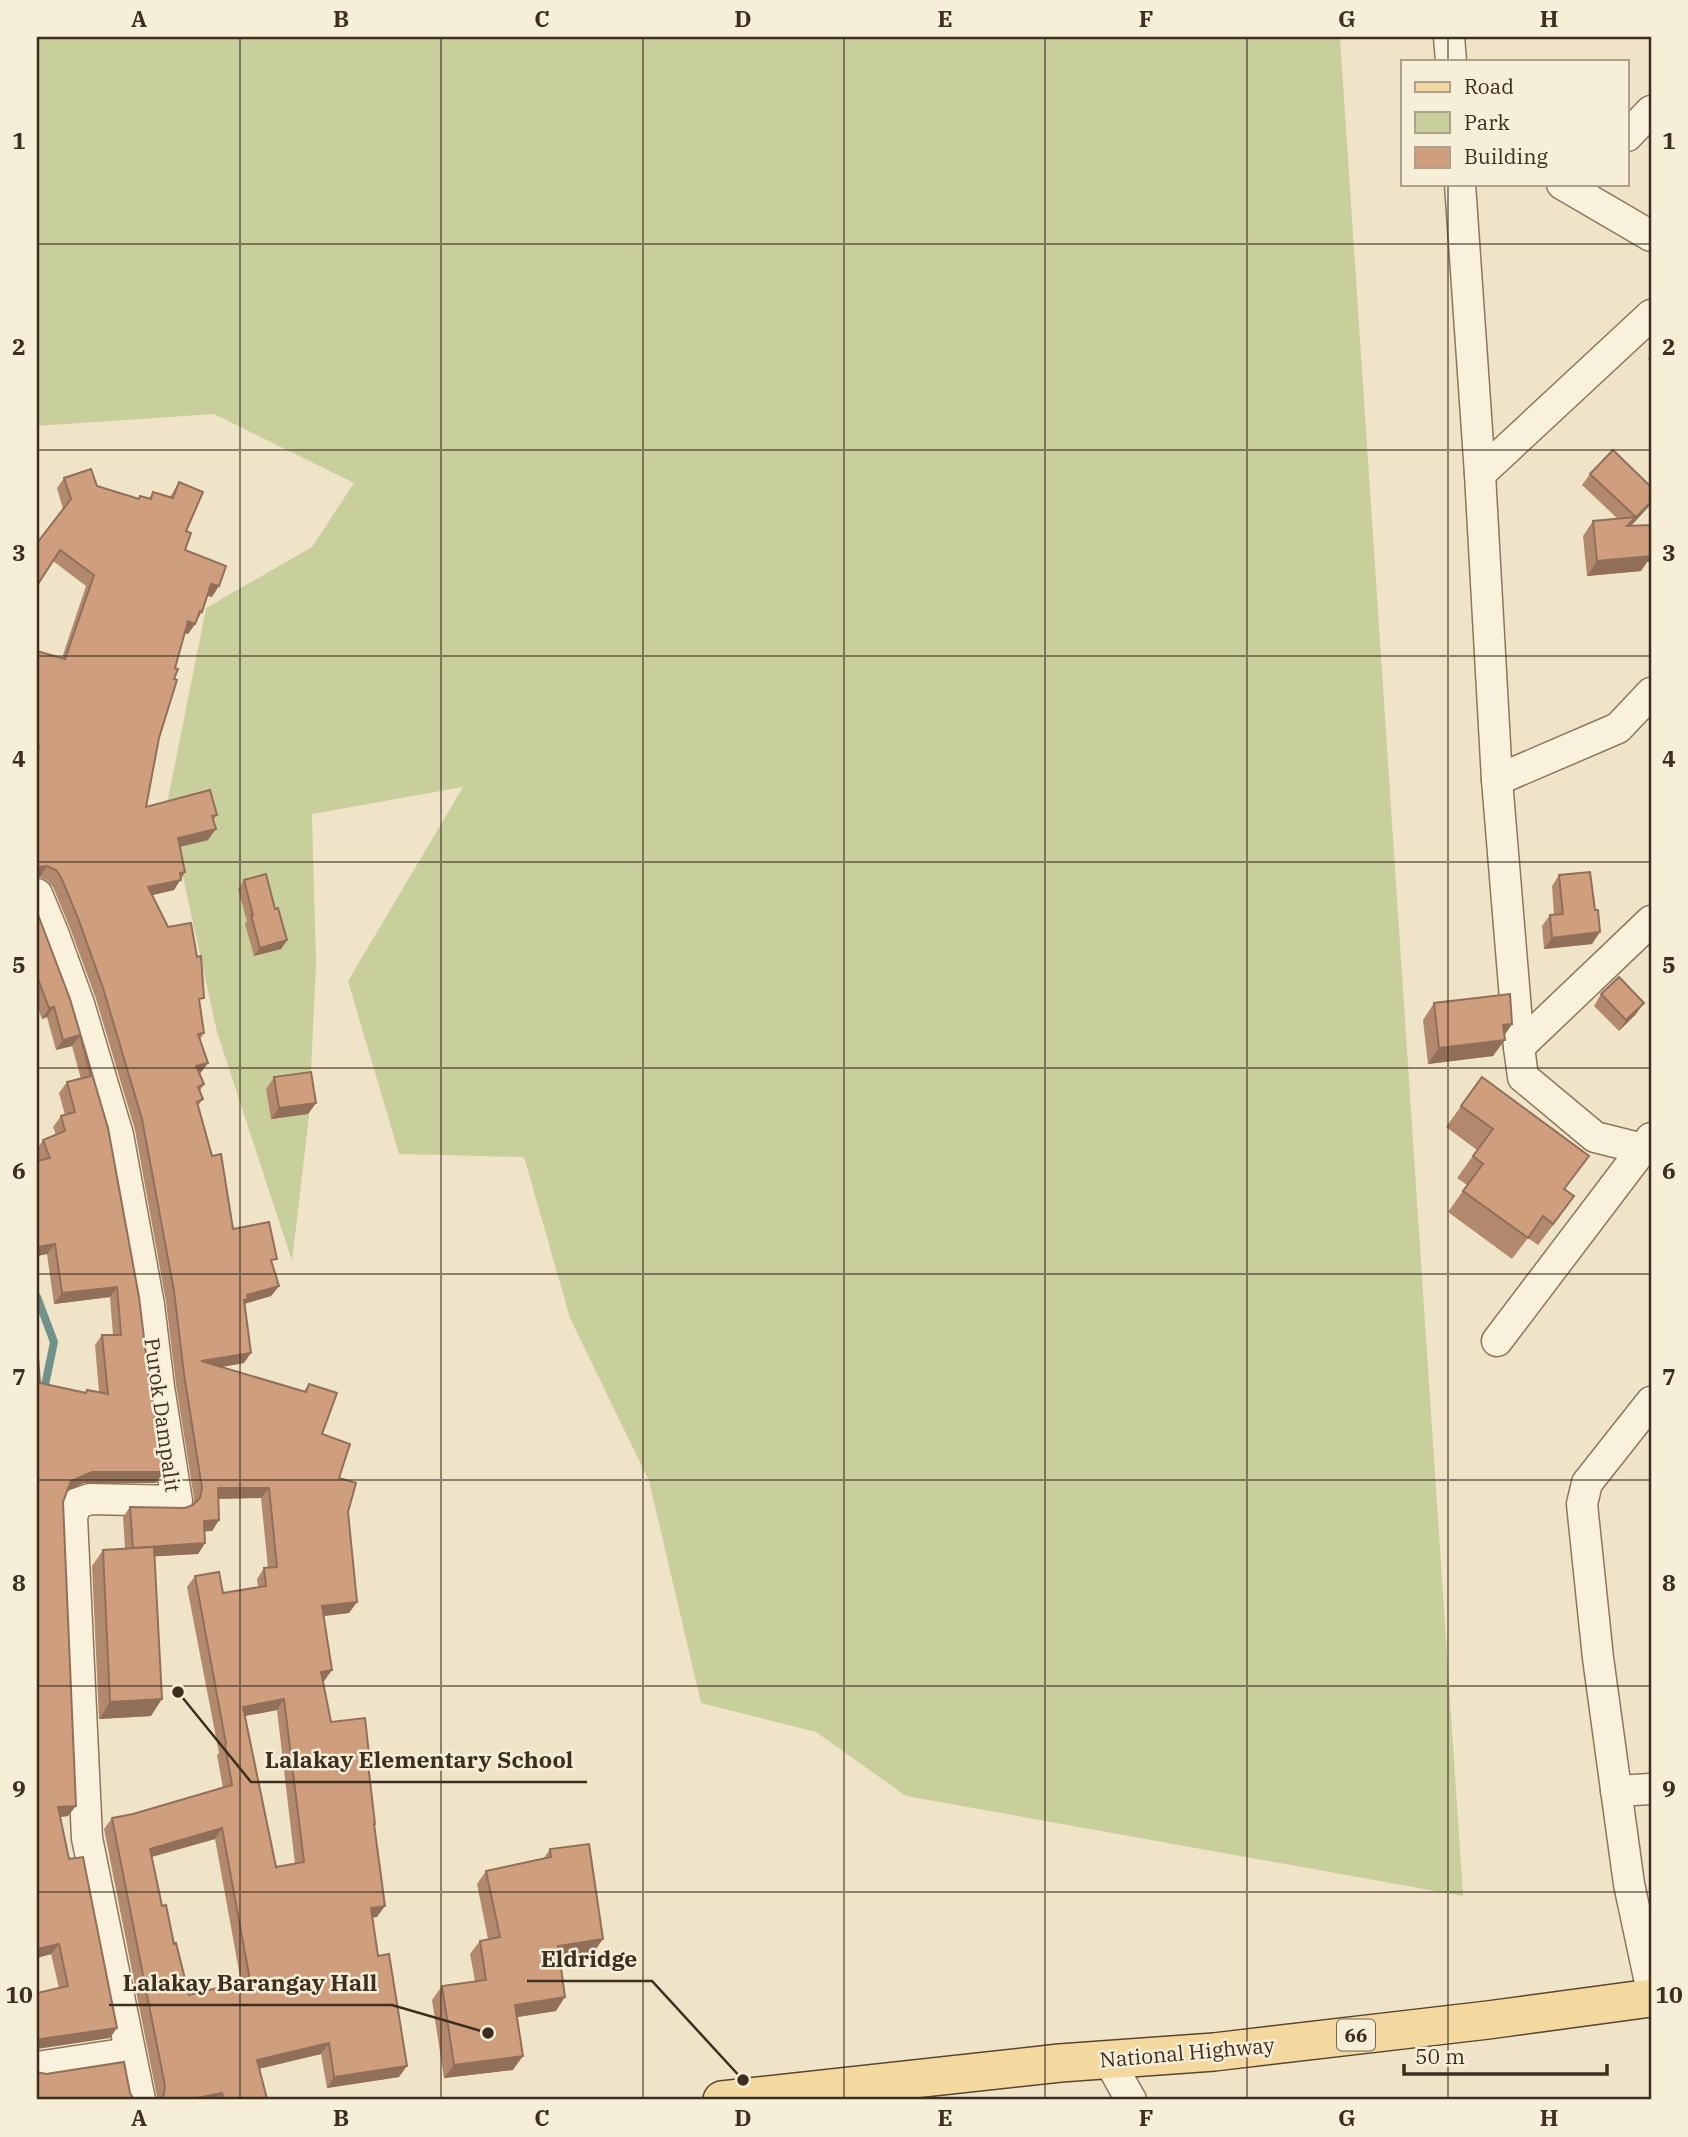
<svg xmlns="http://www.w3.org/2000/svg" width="1688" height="2137" font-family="'IBM Plex Serif',serif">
	<rect width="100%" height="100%" fill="#f0e4c8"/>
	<polygon fill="#c9cf9b" points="37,37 1340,37 1463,1896 906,1796 816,1732 701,1703 649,1481 570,1318 524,1157 399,1154 348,981 463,787 312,814 316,962 309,1117 292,1261 217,1032 167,804 206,608 312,547 354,483 214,414 37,426"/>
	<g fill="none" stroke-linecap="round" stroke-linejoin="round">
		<polyline stroke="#6f938a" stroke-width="8" points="37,1297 54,1342 43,1395"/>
		<g stroke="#8d765c" stroke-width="33">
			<g id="minor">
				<polyline points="1449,37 1451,61"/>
				<polyline points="1627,136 1651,111"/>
				<polyline points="1460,184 1480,474 1497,780 1519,1047 1523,1077 1595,1137 1651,1151"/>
				<polyline points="1562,184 1651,236"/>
				<polyline points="1480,474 1651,315"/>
				<polyline points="1497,780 1618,728 1651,693"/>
				<polyline points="37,894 54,935 79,1004 118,1135 149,1305 159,1387 177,1501 90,1499 76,1504 72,1517 87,1838 140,2100"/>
				<polyline points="1519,1047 1651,921"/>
				<polyline points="1497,1341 1651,1138"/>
				<polyline points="1651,1402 1587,1483 1582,1504 1598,1658 1629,1884 1651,1987"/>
				<polyline points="1616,1791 1651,1789"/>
				<polyline points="1108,2059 1131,2100"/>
				<polyline points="37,2067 129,2053"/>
			</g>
		</g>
		<g stroke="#5b4430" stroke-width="40">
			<polyline id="major" points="722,2100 1060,2063 1214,2052 1488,2020 1651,1998"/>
		</g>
		<use href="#minor" stroke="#faf1dc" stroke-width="30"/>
		<use href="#major" stroke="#f3d9a0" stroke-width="37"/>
	</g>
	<g fill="#b2896c" fill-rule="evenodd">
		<polygon points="1651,354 1651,363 1648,359"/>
		<polygon points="1590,474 1651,504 1631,526 1651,525 1651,562 1647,562 1641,571 1587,576 1583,536 1593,521 1618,519 1582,485"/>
		<path d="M64,478L138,499L140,496L149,498L153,492L170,497L179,482L186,531L185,550L212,597L207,596L202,612L195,624L188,634L185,633L175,668L159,738L146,807L217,815L213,820L208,840L180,847L185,872L174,890L152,895L200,1004L204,1033L200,1040L208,1063L200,1074L204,1084L200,1091L203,1099L198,1106L233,1229L273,1265L279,1286L271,1296L244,1304V1363L221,1367L304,1391L309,1384L322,1434L339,1478L348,1512L357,1602L349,1613L324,1616L332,1670L324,1681H323L331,1722L367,1757L374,1826L377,1917H372L399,2077L327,2088L321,2054L259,2069L265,2100H157V2097L104,1829L112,1818L133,1814L223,1788L217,1755L219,1753L187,1587L195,1576L223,1593L258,1587L257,1579L264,1568H268L261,1498L218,1499L219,1520L212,1531H204L205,1543L198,1554L155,1556L151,1716L99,1719L92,1566L103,1550L125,1548L123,1517L130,1507L185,1508L193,1505L194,1498L176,1385L166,1302L135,1130L96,999L70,928L53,887L48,881L40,877H37V651L62,658L86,586L53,561L37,586V543L63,509L57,488ZM277,1710L295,1864L276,1867L244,1716ZM215,1839L241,1982L189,1995L162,1906L152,1857Z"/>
		<polygon points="1559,875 1595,910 1592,944 1544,949 1542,926 1550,915 1554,915 1552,886"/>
		<polygon points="244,880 275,909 287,940 281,949 254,956 245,924 247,921 238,889"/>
		<polygon points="37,912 70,999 108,1128 156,1483 84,1483 68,1490 63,1502 68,1816 60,1817 110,2038 59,1988 51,1954 37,1958 37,1343 40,1383 85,1393 87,1390 99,1392 95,1345 102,1335 113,1335 110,1297 54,1304 47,1254 37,1256 37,1161 39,1160 37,1153 37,1149 43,1140 56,1135 53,1127 61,1116 65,1115 59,1093 67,1082 81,1079 72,1046 56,1050 47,1017 42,1019 37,1006"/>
		<polygon points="1601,994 1636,1014 1619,1031 1594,1006"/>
		<polygon points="1434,1003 1512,1024 1504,1036 1493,1056 1428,1064 1423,1020"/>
		<polygon points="274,1077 316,1103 308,1114 271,1119 266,1089"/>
		<polygon points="1482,1077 1565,1189 1574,1196 1538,1245 1528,1238 1512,1259 1448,1212 1467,1185 1457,1178 1477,1150 1446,1127"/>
		<polygon points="550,1849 593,1953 559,1958 556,2011 517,2017 513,2070 444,2078 432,2000 442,1986 475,1981 470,1954 480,1941 488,1939 477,1884 486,1871 544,1858"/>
	</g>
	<g fill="#916f58">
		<polygon points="1651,502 1651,504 1629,528 1636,517"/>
		<polygon points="1651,548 1651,562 1647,562 1641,571 1587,576 1597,561"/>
		<polygon points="211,584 219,586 212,597 204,594"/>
		<polygon points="188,621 195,624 188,634 181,632"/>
		<polygon points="216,829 208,840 171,849 178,838"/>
		<polygon points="47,866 40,877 37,877 37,868 38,867"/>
		<polygon points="185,872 174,890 140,898 148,887 180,873"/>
		<polygon points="1600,932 1592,944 1544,949 1552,938"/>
		<polygon points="287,940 281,949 254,956 260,948"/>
		<polygon points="1644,1003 1636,1014 1619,1031 1626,1020"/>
		<polygon points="54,1007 47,1017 42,1019 49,1008"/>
		<polygon points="1512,1024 1501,1040 1505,1040 1493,1056 1428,1064 1439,1048 1503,1025"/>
		<polygon points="80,1035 72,1046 56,1050 63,1040"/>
		<polygon points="208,1063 200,1073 189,1077 196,1066"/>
		<polygon points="316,1103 308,1114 271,1119 279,1108"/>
		<polygon points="1574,1196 1559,1217 1538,1245 1553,1224"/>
		<polygon points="55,1244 47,1254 37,1256 37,1249 38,1247"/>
		<polygon points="279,1286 271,1296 244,1304 236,1310 247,1295"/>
		<polygon points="117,1287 110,1297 54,1304 62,1293"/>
		<polygon points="251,1353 244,1363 194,1372 201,1361"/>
		<polygon points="92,1472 164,1472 156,1483 84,1483 64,1492 71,1481"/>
		<polygon points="218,1488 269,1488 261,1498 210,1499"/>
		<polygon points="219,1520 212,1531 196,1532 204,1521"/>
		<polygon points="205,1543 198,1554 126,1558 133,1548"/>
		<polygon points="357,1602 349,1613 315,1617 322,1606"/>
		<polygon points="332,1670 324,1681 314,1682 321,1672"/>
		<polygon points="162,1699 151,1716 99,1719 110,1702"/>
		<polygon points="284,1699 277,1710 235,1718 243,1707"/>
		<polygon points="76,1806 68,1816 50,1818 58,1807"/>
		<polygon points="222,1828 215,1839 143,1859 150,1849"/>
		<polygon points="385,1906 377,1917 363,1919 371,1908"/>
		<polygon points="603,1939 593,1953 548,1959 558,1946"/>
		<polygon points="59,1944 51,1954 37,1958 37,1949"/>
		<polygon points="565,1997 556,2011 505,2019 515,2005"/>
		<polygon points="117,2028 110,2038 37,2049 37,2041 41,2039"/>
		<polygon points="329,2043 321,2054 249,2071 257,2060"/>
		<polygon points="523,2056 513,2070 444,2078 454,2065"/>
		<polygon points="407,2066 399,2077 327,2088 334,2077"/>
		<polygon points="222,2093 217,2100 187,2100"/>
	</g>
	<g fill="#cf9f7d" stroke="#916f58" stroke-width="2" fill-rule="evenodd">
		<polygon points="1613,450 1651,487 1651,502 1636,517 1590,474"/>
		<path d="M91,469L97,486L139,499L140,496L151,499L153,492L173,498L179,482L203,492L186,531L191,533L185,550L226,566L219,586L211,584L202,612L200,611L195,624L188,621L175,668L178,669L174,679L177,680L159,738L146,807L210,790L217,815L212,816L216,829L178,838L185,872L180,873L181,880L148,887L168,927L191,923L197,957L201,956L204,998L199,999L204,1033L198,1034L208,1063L196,1066L204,1084L198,1087L203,1099L197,1102L212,1156L221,1154L233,1229L269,1222L277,1259L271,1260L279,1286L247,1295L248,1299L244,1300L251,1353L201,1361L306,1392L309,1384L337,1393L322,1434L350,1444L339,1478L356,1483L348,1512L357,1602L322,1606L332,1670L321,1672L331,1722L365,1718L369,1754L367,1755L375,1824H374L385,1906L371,1908L378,1956L389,1954L407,2066L334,2077L329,2043L257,2060L267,2099L260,2100H224L222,2093L187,2100H161L164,2094L165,2086L112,1818L133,1814L232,1785L225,1745L226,1744L195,1576L219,1572L223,1593L266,1586L264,1568L277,1567L269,1488H218L219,1520L204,1521L205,1543L133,1548L130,1507L185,1508L193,1505L200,1498L202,1488L184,1374L174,1291L142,1119L103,988L78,918L61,877L56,870L47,866L38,867L37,868V756L39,746L37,745V651L65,659L94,575L60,550L38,584L37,583V543L71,499L64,478ZM284,1699L304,1862L276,1867L243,1707ZM222,1828L250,1980L189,1995L176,1943L174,1944L166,1905L162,1906L150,1849Z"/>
		<polygon points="1636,517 1627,526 1651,525 1651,556 1597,561 1593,521"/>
		<polygon points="1590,872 1595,910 1598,910 1600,932 1552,938 1550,915 1563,914 1559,875"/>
		<polygon points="266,874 275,909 278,908 287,940 260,948 251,915 253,915 244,880"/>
		<polygon points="37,912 70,999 108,1128 139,1297 149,1379 164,1472 92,1472 71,1481 63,1502 76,1806 58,1807 69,1859 83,1857 117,2028 41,2039 37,2041 37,1993 68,1986 59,1944 37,1949 37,1343 40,1383 86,1393 87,1390 108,1394 102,1335 121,1335 117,1287 62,1293 55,1244 38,1247 37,1238 37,1161 50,1158 43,1140 65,1131 61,1116 75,1112 67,1082 91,1076 80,1035 63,1040 54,1007 49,1008 37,976"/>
		<polygon points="1619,977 1644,1003 1626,1020 1601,994"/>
		<polygon points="1510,994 1512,1024 1503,1025 1505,1040 1439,1048 1434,1003"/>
		<polygon points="311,1072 316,1103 279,1108 274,1077"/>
		<polygon points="1482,1077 1589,1156 1564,1189 1574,1196 1553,1224 1543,1216 1528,1238 1463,1191 1483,1164 1473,1156 1493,1129 1461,1106"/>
		<polygon points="154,1547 162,1699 110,1702 103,1550"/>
		<polygon points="589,1844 603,1939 558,1946 565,1997 515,2005 523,2056 454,2065 442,1986 486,1980 480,1941 500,1937 486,1871 551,1857 550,1849"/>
		<polygon points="124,2062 130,2093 134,2100 37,2100 37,2072 46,2074"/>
	</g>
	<path fill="none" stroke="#3d2e20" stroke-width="2" stroke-opacity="0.55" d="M240,37V2100M441,37V2100M643,37V2100M844,37V2100M1045,37V2100M1247,37V2100M1448,37V61M1448,184V2100M37,244H1651M37,450H1651M37,656H1651M37,862H1651M37,1068H1651M37,1274H1651M37,1480H1651M37,1686H1651M37,1892H1651"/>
	<g text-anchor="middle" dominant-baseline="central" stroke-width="5" stroke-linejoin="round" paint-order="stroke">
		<rect fill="#f7eed8" stroke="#756857" stroke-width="2" x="1337" y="2019.5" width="38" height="31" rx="5"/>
		<g font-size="19" font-weight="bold" fill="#3d2e20">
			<text x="1356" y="2035">66</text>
		</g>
		<g font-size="21" fill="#3d2e20" stroke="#f7eed8">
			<text transform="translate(163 1415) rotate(82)">Purok Dampalit</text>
			<text transform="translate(1187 2052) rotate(-5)">National Highway</text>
		</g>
	</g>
	<path fill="none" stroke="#3d2e20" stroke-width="2.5" d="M178 1692L251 1782H587M743 2080L652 1981H527M488 2033L392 2005H109"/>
	<g fill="#3d2e20" stroke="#f7eed8" stroke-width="2.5">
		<circle cx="178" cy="1692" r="7"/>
		<circle cx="743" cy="2080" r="7"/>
		<circle cx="488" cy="2033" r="7"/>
	</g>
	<g font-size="23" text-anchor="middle" font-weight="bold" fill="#3d2e20" stroke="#f7eed8" stroke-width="5" stroke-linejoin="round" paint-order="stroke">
		<text x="419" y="1768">Lalakay Elementary School</text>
		<text x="589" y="1967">Eldridge</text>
		<text x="250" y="1991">Lalakay Barangay Hall</text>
	</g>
	<rect width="1688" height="2137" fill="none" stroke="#f7eed8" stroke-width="77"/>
	<rect x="1401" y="60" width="228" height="126" fill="#f7eed8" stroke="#ada18e" stroke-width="2"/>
	<rect x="1415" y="82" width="35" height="10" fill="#f3d9a0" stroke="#ada18e" stroke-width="2"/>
	<text x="1464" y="94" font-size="21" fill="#3d2e20">Road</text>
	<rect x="1415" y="112" width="35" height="21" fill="#c9cf9b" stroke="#ada18e" stroke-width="2"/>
	<text x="1464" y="130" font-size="21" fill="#3d2e20">Park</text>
	<rect x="1415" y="147" width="35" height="21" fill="#cf9f7d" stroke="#ada18e" stroke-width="2"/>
	<text x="1464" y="164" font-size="21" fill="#3d2e20">Building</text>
	<path d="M1404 2064v10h203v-10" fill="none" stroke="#3d2e20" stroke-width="3.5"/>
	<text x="1415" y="2064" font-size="21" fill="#3d2e20" stroke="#f7eed8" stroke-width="5" paint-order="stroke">50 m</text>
	<rect x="38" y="38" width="1612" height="2060" fill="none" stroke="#3d2e20" stroke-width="2.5"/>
	<g font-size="23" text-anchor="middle" font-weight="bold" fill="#3d2e20">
		<text x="139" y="27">A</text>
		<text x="341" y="27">B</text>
		<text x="542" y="27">C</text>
		<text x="743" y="27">D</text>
		<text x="945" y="27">E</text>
		<text x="1146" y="27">F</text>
		<text x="1347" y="27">G</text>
		<text x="1549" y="27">H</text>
		<text x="19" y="149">1</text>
		<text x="1669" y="149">1</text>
		<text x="19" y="355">2</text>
		<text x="1669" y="355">2</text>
		<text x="19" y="561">3</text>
		<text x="1669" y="561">3</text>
		<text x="19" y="767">4</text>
		<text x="1669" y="767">4</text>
		<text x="19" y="973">5</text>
		<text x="1669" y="973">5</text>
		<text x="19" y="1179">6</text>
		<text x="1669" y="1179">6</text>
		<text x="19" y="1385">7</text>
		<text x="1669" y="1385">7</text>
		<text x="19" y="1591">8</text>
		<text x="1669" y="1591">8</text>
		<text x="19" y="1797">9</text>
		<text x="1669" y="1797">9</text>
		<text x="19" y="2003">10</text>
		<text x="1669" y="2003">10</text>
		<text x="139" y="2126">A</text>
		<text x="341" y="2126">B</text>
		<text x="542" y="2126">C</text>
		<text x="743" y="2126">D</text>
		<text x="945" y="2126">E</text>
		<text x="1146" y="2126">F</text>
		<text x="1347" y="2126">G</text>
		<text x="1549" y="2126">H</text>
	</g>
</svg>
